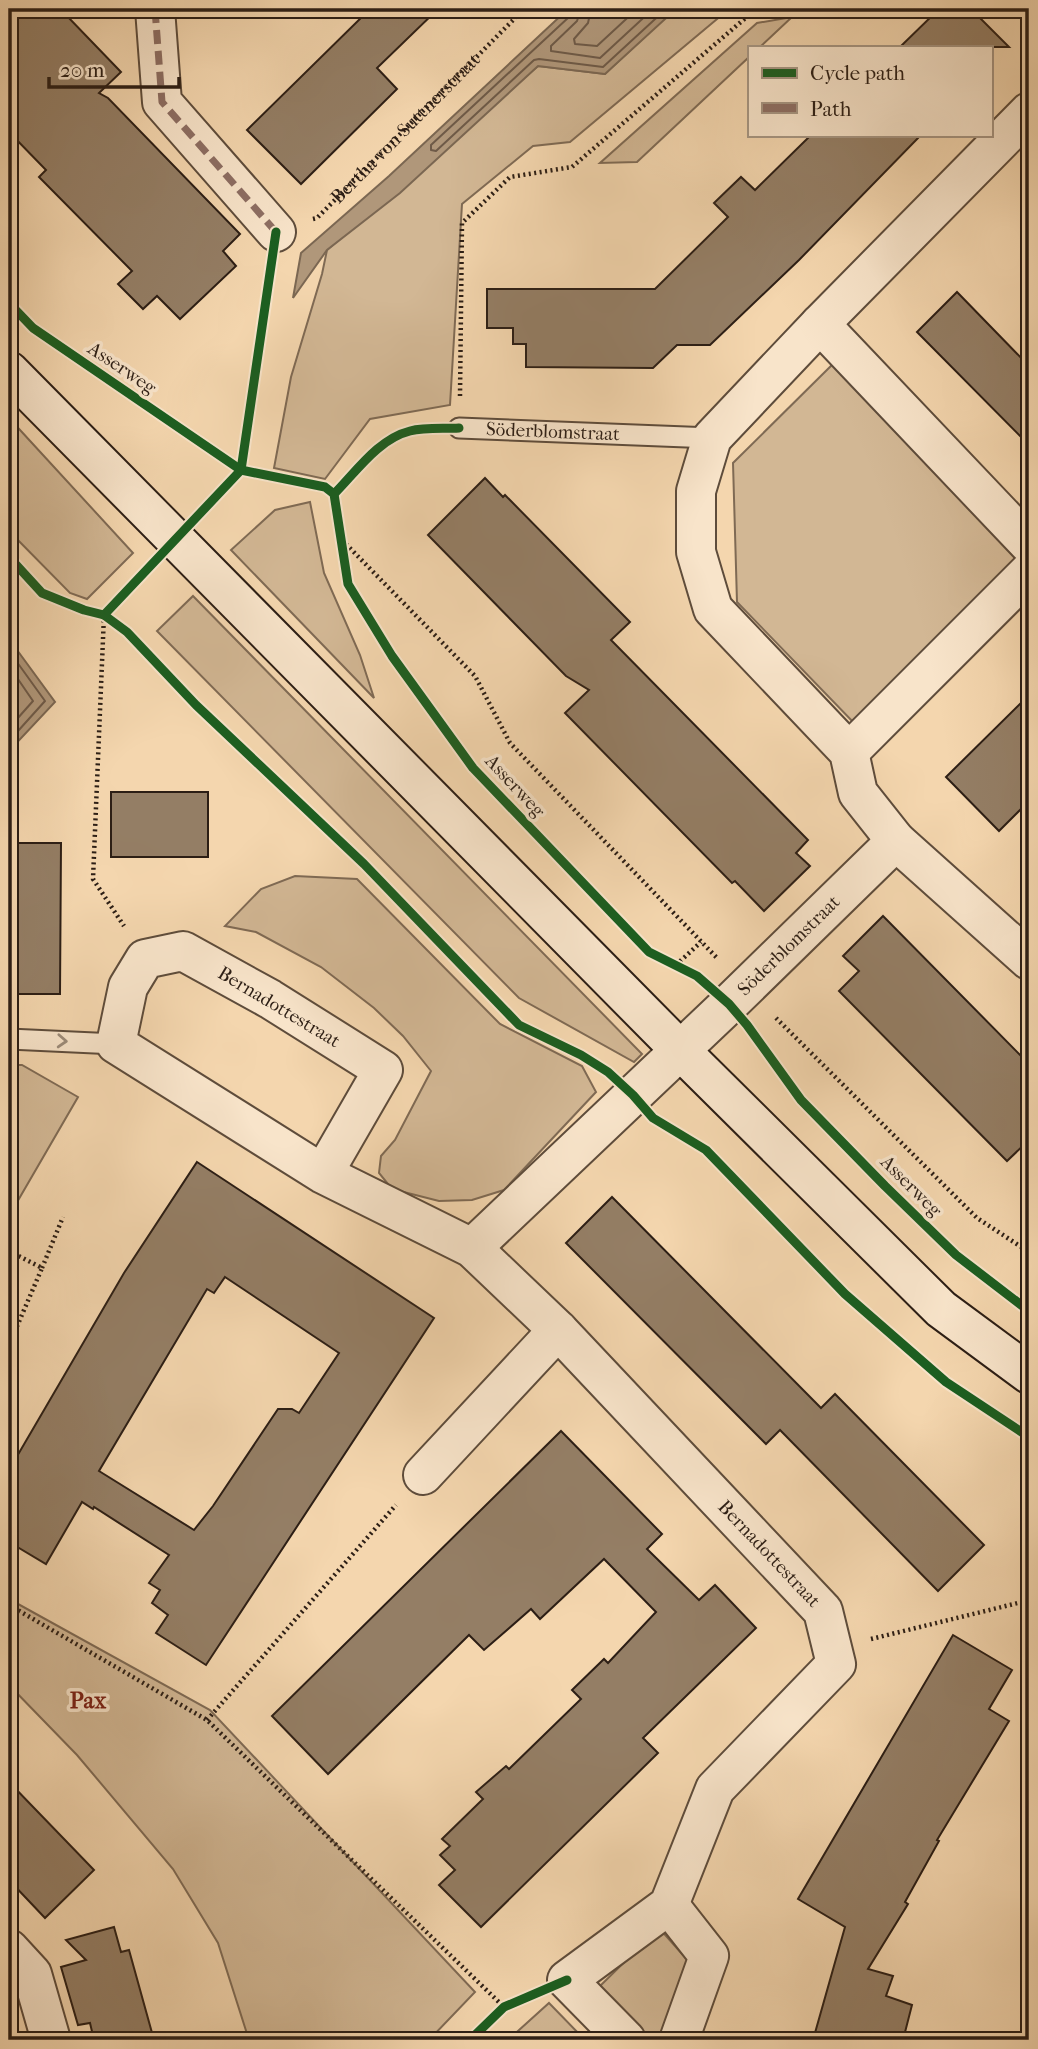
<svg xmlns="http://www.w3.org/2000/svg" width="1038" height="2049" font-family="'IM FELL French Canon',serif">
	<rect width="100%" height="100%" fill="#f4d6ae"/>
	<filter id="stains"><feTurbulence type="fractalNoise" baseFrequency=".00286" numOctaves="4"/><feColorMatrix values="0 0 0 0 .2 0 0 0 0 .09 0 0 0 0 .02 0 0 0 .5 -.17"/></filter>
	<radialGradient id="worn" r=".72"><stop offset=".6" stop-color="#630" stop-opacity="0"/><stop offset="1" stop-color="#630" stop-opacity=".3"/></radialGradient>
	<g fill="#d2b794" stroke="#7f6a54" stroke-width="2">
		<polygon points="674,9 729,9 570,142 533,146 462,204 450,405 370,419 325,479 274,468 291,377 322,274 327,250 538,66 605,74"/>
		<polygon points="792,17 760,47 749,47 749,57 637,162 600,163 757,23"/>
		<polygon points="840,357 1029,558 856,725 737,602 733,463"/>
		<polygon points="9,418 133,553 87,599 70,593 9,531"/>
		<polygon points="310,502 324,573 360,655 374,698 231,550 275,510"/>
		<polygon points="193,596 642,1054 634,1062 519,998 157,631"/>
		<polygon points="295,876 357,879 500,1024 582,1066 596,1092 504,1190 472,1200 439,1201 392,1189 379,1173 381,1156 395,1140 431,1071 403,1036 374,1008 321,967 256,932 225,926 261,889"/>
		<polygon points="9,1065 22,1065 78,1097 9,1216"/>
		<polygon points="9,1599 210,1710 475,1992 429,2040 249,2040 218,1943 173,1869 77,1755 9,1685"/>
		<polygon points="659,1928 691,1964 658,2040 649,2040 598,1988"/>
		<polygon points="549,2003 585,2040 508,2040"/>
	</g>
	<g fill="#b0977a" stroke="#7b6752" stroke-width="2">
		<polygon points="568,9 676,9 605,74 538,66 400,193 327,250 293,298 301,253 389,176"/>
		<polygon points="9,639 55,702 9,751"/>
	</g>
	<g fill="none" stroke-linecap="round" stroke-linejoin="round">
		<g stroke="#6e5a48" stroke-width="2">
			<polyline points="572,9 569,17 431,145 431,150 436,151 534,60 539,59 603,67 666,9"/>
			<polyline points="581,9 577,21 551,46 551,51 600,58 653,9"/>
			<polyline points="591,9 588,23 574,39 575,44 597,46 637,9"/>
			<polyline points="9,651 45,701 9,741"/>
			<polyline points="9,666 33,701 9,728"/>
		</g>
	</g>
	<g fill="#947e65" stroke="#2c1e15" stroke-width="2" fill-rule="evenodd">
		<polygon points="19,9 59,9 67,16 121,72 99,93 108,98 240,234 223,251 236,266 180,319 157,296 143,309 118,284 132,271 39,177 46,170 9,132 9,18"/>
		<polygon points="370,9 438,9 377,68 397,89 301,184 247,130"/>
		<polygon points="939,9 971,9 1009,47 900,47"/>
		<polygon points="811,135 921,135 799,260 710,345 677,345 653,368 526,367 526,344 513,344 513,328 487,328 487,289 655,289 728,217 714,203 741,177 755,190"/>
		<polygon points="957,292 1029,366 1029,445 917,332"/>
		<polygon points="485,478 503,497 505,495 630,622 611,640 808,840 796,853 810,866 764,911 735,881 732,883 565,713 589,690 566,676 428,535"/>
		<polygon points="1029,695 1029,801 999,831 946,777"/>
		<rect x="111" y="792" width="97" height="65"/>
		<polygon points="9,843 61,843 60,994 9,994"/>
		<polygon points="883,916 1029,1064 1029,1140 1007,1161 839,991 859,971 843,956"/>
		<path d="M197,1162L434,1318L206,1665L156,1633L168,1615L152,1603L160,1590L149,1583L169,1555L94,1507L93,1509L82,1502L46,1564L9,1542V1470L124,1273ZM225,1277L339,1353L299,1413L292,1409H278L213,1506L194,1530L99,1471L207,1289L214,1293Z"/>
		<polygon points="612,1197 821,1408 835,1394 984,1545 938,1591 780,1430 766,1444 566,1243"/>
		<polygon points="561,1431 662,1534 647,1549 699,1600 715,1585 756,1628 643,1738 658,1753 481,1927 439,1885 455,1870 440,1855 450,1846 442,1839 483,1799 476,1792 506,1766 509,1769 581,1699 572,1690 604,1659 608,1663 656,1612 604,1559 540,1619 531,1609 484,1650 469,1635 328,1774 272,1716"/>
		<polygon points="953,1635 1012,1670 989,1709 1009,1721 937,1840 939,1841 905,1902 908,1904 868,1969 893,1976 886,1996 912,2005 903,2040 813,2040 845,1927 798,1899"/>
		<polygon points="9,1782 94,1870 45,1918 9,1880"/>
		<polygon points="114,1927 121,1952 129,1950 154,2040 94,2040 90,2023 78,2025 61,1967 86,1960 66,1940"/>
	</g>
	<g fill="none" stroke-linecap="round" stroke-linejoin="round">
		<g stroke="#5e4c3b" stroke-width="23">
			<g id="lane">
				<path id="s2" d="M459,428L712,438"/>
				<polyline points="9,1039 116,1044"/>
			</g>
		</g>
		<g stroke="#5e4c3b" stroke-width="42">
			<g id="street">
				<polyline points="155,9 162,102 276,232"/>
				<polyline points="1029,112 820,324 712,438 696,491 696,552 713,609 849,752 858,793 896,841 1029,960"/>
				<polyline points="820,324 1029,544"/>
				<polyline points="849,752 1029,572"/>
				<path id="s3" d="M323,1174L383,1070L270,999L183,951L145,959L128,987L116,1044L323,1174L472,1248L558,1330L823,1611L836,1664L715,1789L669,1905L567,1980L626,2040"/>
				<path id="s4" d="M472,1248L729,1004L896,841"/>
				<polyline points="423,1475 558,1330"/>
				<polyline points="669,1905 709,1956 679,2040"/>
				<polyline points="9,1949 32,1974 51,2040"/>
			</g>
		</g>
		<g stroke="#2c1e15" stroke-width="42">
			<polyline id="secondary" points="9,371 680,1050 941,1309 1029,1374"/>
		</g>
		<g stroke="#2c1e15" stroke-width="4.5" stroke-dasharray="2 3.5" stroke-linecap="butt">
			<path id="s1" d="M313,219L317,218L524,9"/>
			<polyline points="460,396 462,223 510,177 572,167 756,9"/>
			<polyline points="342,540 475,676 510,743 718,959"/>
			<polyline points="104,615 93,879 124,926"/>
			<polyline points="676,965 701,942"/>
			<polyline points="776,1018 977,1218 1029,1252"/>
			<polyline points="9,1251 42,1268 9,1345"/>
			<polyline points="42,1268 63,1217"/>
			<polyline points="9,1605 207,1720 504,2007"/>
			<polyline points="871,1639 1022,1602 1029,1606"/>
			<polyline points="207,1720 396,1505"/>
		</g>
		<use href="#lane" stroke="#f8e4ca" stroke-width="19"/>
		<use href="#street" stroke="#f8e4ca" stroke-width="38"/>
		<use href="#secondary" stroke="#f8e4ca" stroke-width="38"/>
		<polyline stroke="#8d6e63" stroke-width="7" stroke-dasharray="14 7" stroke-linecap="butt" points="155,9 162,102 276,232"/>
		<g stroke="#f8e4ca" stroke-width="13">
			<g id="cycleway">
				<polyline points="9,303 33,328 241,470 325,487 334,494 348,584 392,656 473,768 649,952 697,976 729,1004 747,1025 801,1100 885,1186 956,1255 1029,1311"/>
				<polyline points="241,470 276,232"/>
				<path d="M334,494C356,472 378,439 410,431C425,427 444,429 459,428"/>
				<polyline points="9,557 42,593 84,610 104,615 127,632 196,705 364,864 519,1025 581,1055 608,1072 633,1095 653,1118 706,1150 845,1294 946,1382 1029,1437"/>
				<polyline points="104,615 241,470"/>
				<polyline points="470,2040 504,2007 567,1980"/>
			</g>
		</g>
		<use href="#cycleway" stroke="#1b5e20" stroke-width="9"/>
	</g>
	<defs><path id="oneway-chevron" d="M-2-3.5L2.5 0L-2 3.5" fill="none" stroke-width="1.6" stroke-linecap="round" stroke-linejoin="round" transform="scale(1.75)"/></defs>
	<use stroke="#9c8b79" href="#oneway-chevron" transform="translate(62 1041) rotate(3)"/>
	<g text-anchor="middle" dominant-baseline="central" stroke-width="7" stroke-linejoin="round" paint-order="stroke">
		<g font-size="19" fill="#2c1e15" stroke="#f8e4ca">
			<text stroke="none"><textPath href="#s1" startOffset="130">Bertha von Suttnerstraat</textPath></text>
			<text transform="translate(122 368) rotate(34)">Asserweg</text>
			<text stroke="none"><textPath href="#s2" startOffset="94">Söderblomstraat</textPath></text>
			<text transform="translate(515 786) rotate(47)">Asserweg</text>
			<text stroke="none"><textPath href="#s4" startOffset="438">Söderblomstraat</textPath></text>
			<text transform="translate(279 1007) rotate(31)">Bernadottestraat</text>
			<text transform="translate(911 1186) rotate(45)">Asserweg</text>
			<text stroke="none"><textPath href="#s3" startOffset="1320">Bernadottestraat</textPath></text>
		</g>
		<g font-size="23" font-weight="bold" fill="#7a1f14" stroke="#f8e4ca">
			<text x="88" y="1700">Pax</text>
		</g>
	</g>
	<rect width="1038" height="2049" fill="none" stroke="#f4d6ae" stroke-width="35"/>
	<rect x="10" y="10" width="1017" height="2028" fill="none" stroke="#2c1e15" stroke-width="3.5"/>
	<rect x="18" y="18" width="1003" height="2014" fill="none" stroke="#2c1e15" stroke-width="2"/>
	<rect x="748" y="46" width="245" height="91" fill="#f8e4ca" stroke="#a69582" stroke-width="2"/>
	<rect x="762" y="68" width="35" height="10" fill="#1b5e20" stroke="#a69582" stroke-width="2"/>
	<text x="810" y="80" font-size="21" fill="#2c1e15">Cycle path</text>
	<rect x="762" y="103" width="35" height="10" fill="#8d6e63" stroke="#a69582" stroke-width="2"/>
	<text x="810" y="116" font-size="21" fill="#2c1e15">Path</text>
	<path d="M49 77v10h130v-10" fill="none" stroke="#2c1e15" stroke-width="3.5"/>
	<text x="60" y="77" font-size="21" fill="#2c1e15" stroke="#f8e4ca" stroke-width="5" paint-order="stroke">20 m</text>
	<rect width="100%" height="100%" filter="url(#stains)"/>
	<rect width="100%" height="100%" fill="url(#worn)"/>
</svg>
